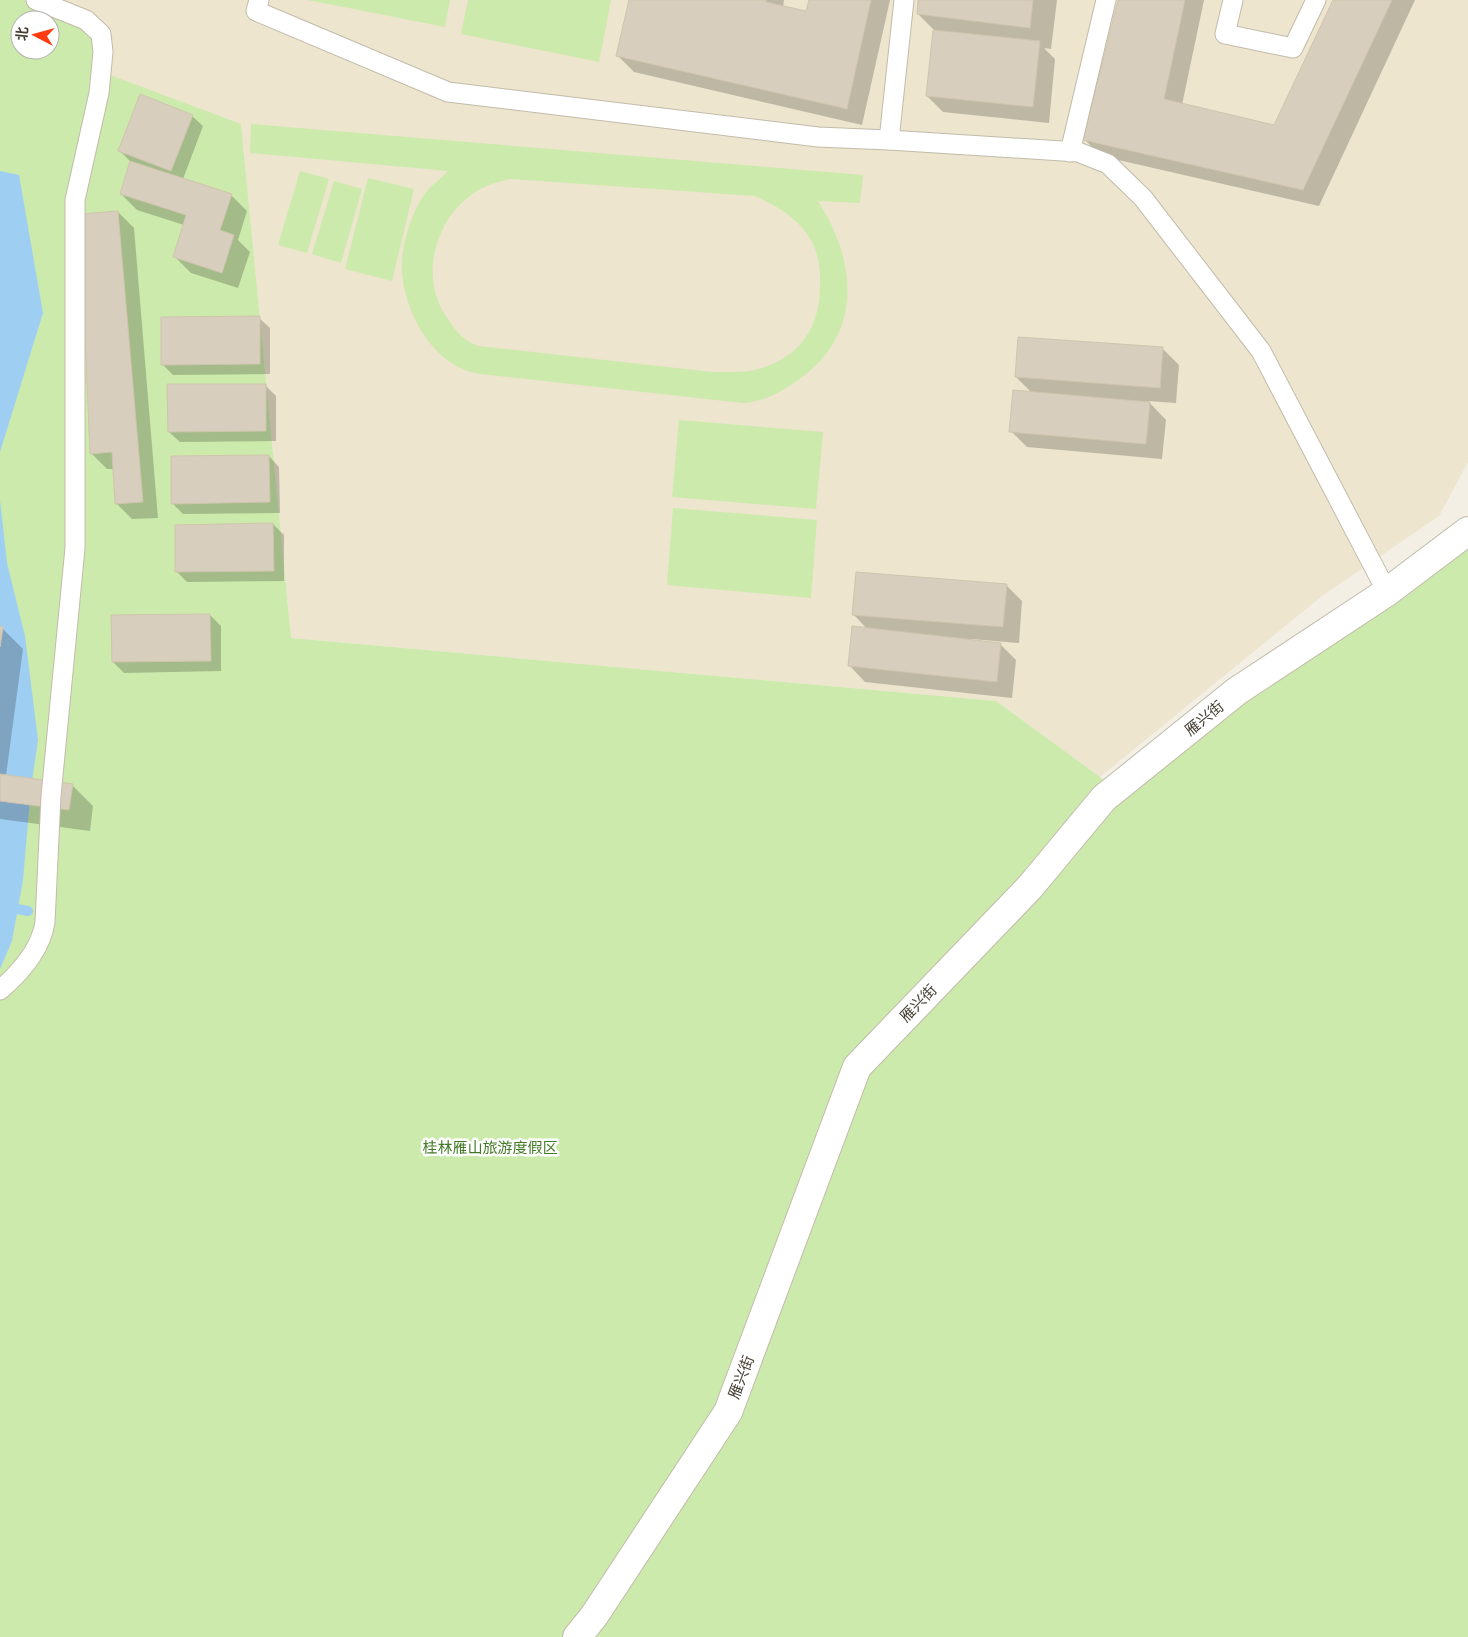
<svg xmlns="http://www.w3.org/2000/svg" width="1468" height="1637" font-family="Mulish,'Noto Sans SC',sans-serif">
	<rect width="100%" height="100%" fill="#f3efe5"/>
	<polygon fill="#ede5ce" points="36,0 1468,0 1468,462 1439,516 1322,596 1100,777 996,701 291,638 241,125 101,72"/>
	<g fill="#cceaac" fill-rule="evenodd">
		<path d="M0,0H36L93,25L102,72L241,124L291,638L996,701L1100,777L1115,790L1468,531V1637H0ZM20,20H50V50H20Z"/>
		<polygon points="308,0 450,0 445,27"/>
		<polygon points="468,0 611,0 599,62 461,34"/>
		<path d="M251,124L863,175L860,203L818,201C857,262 864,334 798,380C781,392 764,402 743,403L480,374C475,373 469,372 465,370C428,356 404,308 402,271C401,254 405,238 410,223C414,213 418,203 424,195C430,186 441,179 448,171L250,153ZM511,179L755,196C777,206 798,218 811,240C819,255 821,272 820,288C819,328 800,356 762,368C746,373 728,372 712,372L478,346C462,340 455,330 446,316C421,279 433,227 466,199C479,187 495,182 511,179Z"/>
		<polygon points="300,171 329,179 307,253 278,245"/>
		<polygon points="368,178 414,189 392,281 345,269"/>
		<polygon points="334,181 362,189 341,263 312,254"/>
		<polygon points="679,420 823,432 816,509 672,497"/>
		<polygon points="673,508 817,520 811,598 667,585"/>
	</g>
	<g fill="#9fcef3">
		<polygon points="0,171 19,175 43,313 0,452"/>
		<polygon points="0,500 7,563 25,636 38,740 31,788 23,880 12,941 0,969"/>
	</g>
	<g fill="#0003">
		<polygon points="631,0 784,0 783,7 807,12 810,0 890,0 862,125 634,72 618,56"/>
		<polygon points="920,0 1057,0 1051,49 1044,48 1055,59 1049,123 943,112 927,96 934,30 918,14"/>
		<polygon points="1119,0 1204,0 1182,105 1274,127 1334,0 1415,0 1319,206 1101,156 1085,140"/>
		<polygon points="192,116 203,126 183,179 231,195 247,211 238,240 250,252 238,288 191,273 175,257 184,225 137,210 121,194 131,162 120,151"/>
		<polygon points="118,212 134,228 158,518 132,519 116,503 114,469 107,469 91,453"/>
		<polygon points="259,318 270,328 270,374 173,375 162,364"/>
		<polygon points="1163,349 1179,365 1176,403 1148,401 1166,420 1162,459 1027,447 1011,431 1032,393 1016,377"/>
		<polygon points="265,385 276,396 276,441 180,442 169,432"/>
		<polygon points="269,456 279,467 280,513 183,514 172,503"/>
		<polygon points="273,524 284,535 284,581 187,582 176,571"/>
		<polygon points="1006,585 1022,601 1019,643 972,639 972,641 1000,644 1016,660 1012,698 865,682 849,665 868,630 854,615"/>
		<polygon points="210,615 221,626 221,671 124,673 113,662"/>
		<polygon points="0,628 2,628 23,649 6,776 72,785 93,806 90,831 0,819"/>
	</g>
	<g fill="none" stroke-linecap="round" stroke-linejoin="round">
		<polyline stroke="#9fcef3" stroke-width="10" points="0,906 28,911"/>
	</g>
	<g fill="#d8cebd" stroke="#d0c4ad">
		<polygon points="629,0 766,0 766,2 806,11 809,0 871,0 847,109 616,56"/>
		<polygon points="918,0 1033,0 1030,28 917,14"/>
		<polygon points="1118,0 1185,0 1164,99 1274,125 1333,0 1392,0 1303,190 1083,140"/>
		<polygon points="933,30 1040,41 1033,107 926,96"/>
		<polygon points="140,94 193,115 171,171 118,151"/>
		<polygon points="130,161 232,194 220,230 234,235 222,273 173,257 186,215 120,194"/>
		<polygon points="118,211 143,502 115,504 112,452 90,454 80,214"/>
		<polygon points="260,316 260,364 161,365 161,317"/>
		<polygon points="1018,337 1163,347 1160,388 1015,377"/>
		<polygon points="167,384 266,384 266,431 168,432"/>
		<polygon points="1013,390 1150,402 1146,444 1009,432"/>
		<polygon points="269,455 270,502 171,504 171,456"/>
		<polygon points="273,523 274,571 175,572 175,525"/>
		<polygon points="856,572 1007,584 1003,627 852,615"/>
		<polygon points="210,614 211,661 112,662 111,615"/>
		<polygon points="0,626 3,627 0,647"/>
		<polygon points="852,626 1001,643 997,682 848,666"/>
		<polygon points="0,774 73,784 69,810 0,801"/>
	</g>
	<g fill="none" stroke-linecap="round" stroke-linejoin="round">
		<g stroke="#c2bbaa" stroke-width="21">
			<g id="service">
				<polyline points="259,0 256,11 448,92 818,137 889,140 1078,152 1108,164 1143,198 1261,351 1387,592"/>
				<polyline points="1233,0 1225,34 1293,48 1316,0"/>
				<polyline points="889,140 904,0"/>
				<polyline points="1070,152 1106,0"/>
				<path d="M0,990C21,972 41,949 45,922L51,796L75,548V200L99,93L103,52L101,34L86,20L36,0"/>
			</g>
		</g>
		<g stroke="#c2bbaa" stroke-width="30">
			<polyline id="tertiary" points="577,1637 594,1616 728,1412 857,1067 1030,887 1104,798 1237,691 1387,592 1468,531"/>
		</g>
		<use href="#service" stroke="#fff" stroke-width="19"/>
		<use href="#tertiary" stroke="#fff" stroke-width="28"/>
	</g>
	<g text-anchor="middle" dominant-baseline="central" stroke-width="5" stroke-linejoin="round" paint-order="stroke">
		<g font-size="15" fill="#464034" stroke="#fff">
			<text transform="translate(1204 718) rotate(-39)">雁兴街</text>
			<text transform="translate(918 1003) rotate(-46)">雁兴街</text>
			<text transform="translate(741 1377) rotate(-69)">雁兴街</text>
		</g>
		<g font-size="15" fill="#437a25" stroke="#fff">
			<text x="490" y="1147">桂林雁山旅游度假区</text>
		</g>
	</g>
	<g transform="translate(35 35) rotate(276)"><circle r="24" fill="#ffffff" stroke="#b5b3ae"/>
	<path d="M0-4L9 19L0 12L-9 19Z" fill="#ff3b11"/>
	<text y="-8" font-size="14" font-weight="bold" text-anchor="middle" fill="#464034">北</text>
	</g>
</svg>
